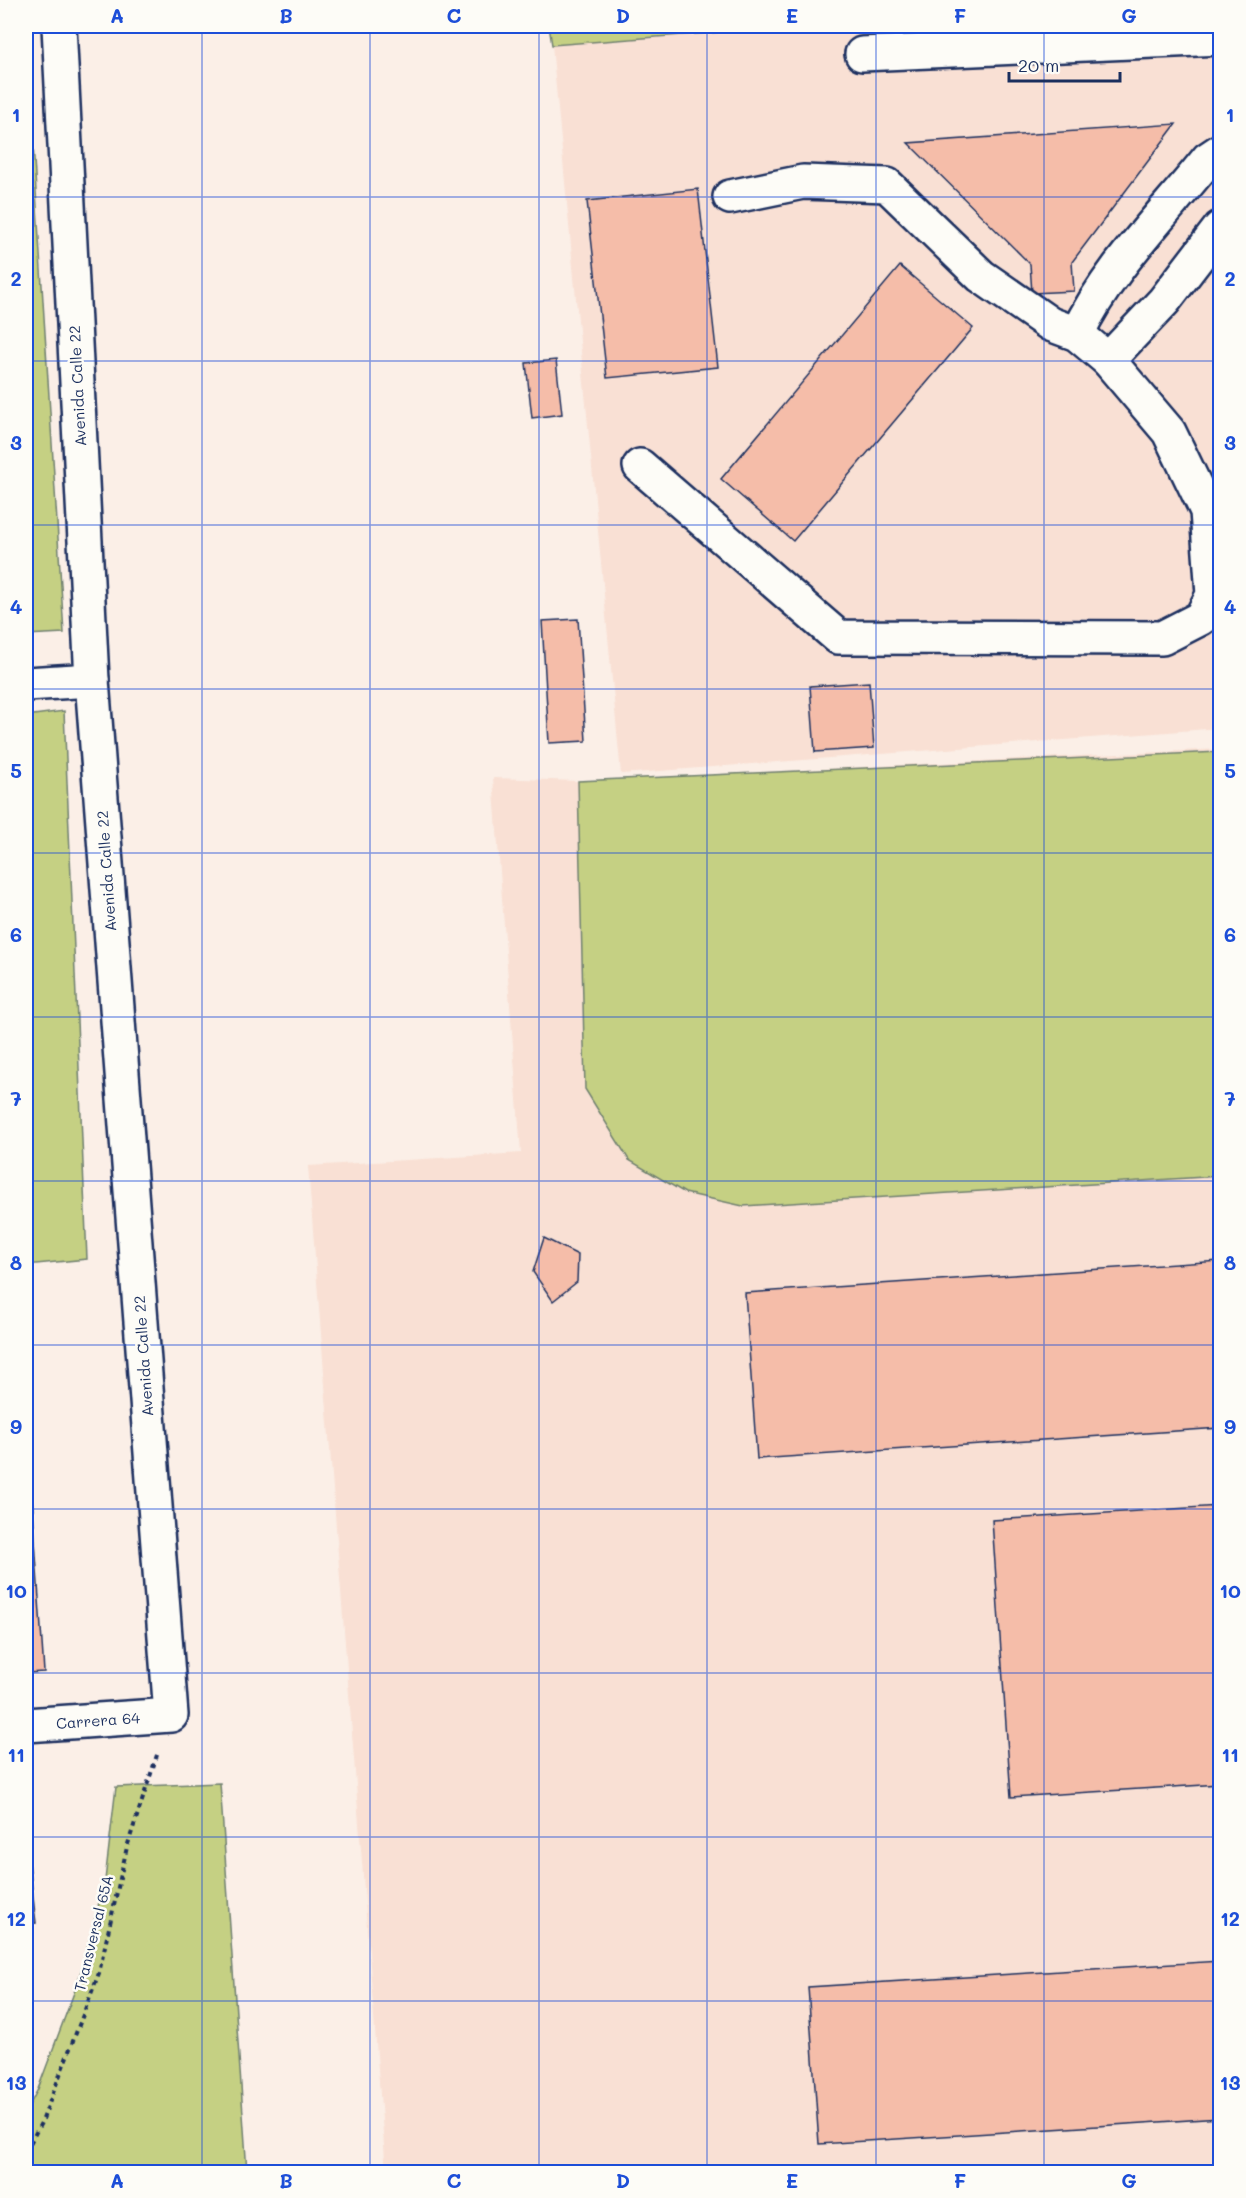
<svg xmlns="http://www.w3.org/2000/svg" width="1246" height="2198" font-family="Mali,sans-serif">
	<rect width="100%" height="100%" fill="#fbefe7"/>
	<filter id="ink" filterUnits="userSpaceOnUse"><feTurbulence type="fractalNoise" baseFrequency=".0167" numOctaves="2"/><feDisplacementMap in="SourceGraphic" scale="12" xChannelSelector="R" yChannelSelector="G"/><feConvolveMatrix kernelMatrix="1 2 1 2 8 2 1 2 1" color-interpolation-filters="sRGB"/></filter>
	<g filter="url(#ink)">
		<g fill="#f9e0d4">
			<polygon points="802,26 1220,26 1220,728 621,774 552,45"/>
			<polygon points="1220,749 1220,2172 386,2172 308,1166 521,1153 493,778 578,781"/>
		</g>
		<g fill="#c5d083" stroke="#708070" stroke-width="1.5">
			<polygon points="549,26 802,26 552,45"/>
			<polygon points="26,33 64,633 26,635"/>
			<polygon points="64,711 87,1259 26,1265 26,716"/>
			<polygon points="1220,752 1220,1176 743,1206 685,1193 629,1160 585,1089 578,781"/>
			<polygon points="220,1783 247,2172 26,2172 26,2112 38,2089 78,1982 105,1880 116,1787"/>
		</g>
		<g fill="#f5bda9" stroke="#1b2f5e" stroke-width="1.5">
			<polygon points="1176,124 1072,262 1074,291 1032,293 1030,264 908,143"/>
			<polygon points="698,189 718,367 607,378 587,201"/>
			<polygon points="900,266 973,328 793,541 721,479"/>
			<polygon points="556,360 562,414 532,418 526,363"/>
			<polygon points="578,619 586,741 549,743 542,621"/>
			<polygon points="869,682 874,748 815,752 810,686"/>
			<polygon points="544,1238 578,1255 577,1282 553,1301 533,1272"/>
			<polygon points="1220,1261 1220,1428 757,1459 745,1293"/>
			<polygon points="32,1497 44,1672 26,1673 26,1498"/>
			<polygon points="1220,1506 1220,1784 1011,1797 992,1520"/>
			<polygon points="26,1836 36,1923 26,1924"/>
			<polygon points="1220,1961 1220,2118 819,2144 808,1987"/>
		</g>
		<g fill="none" stroke-linecap="round" stroke-linejoin="round">
			<g stroke="#1b2f5e" stroke-width="38">
				<g id="minor">
					<polyline points="862,54 1220,38"/>
					<path d="M1077,334C1107,270 1164,214 1208,159L1220,151"/>
					<polyline points="1108,360 1164,301 1220,228"/>
					<polyline points="640,466 838,637 1162,638 1201,618 1213,595 1207,511 1169,432 1108,360 1077,334 1050,324 981,276 887,185 803,182 730,197"/>
					<polyline points="26,684 92,680"/>
					<polyline points="26,1725 171,1715 92,680 59,26"/>
				</g>
			</g>
			<polyline stroke="#1b2f5e" stroke-width="4" stroke-dasharray="4.5 4.5" stroke-linecap="butt" points="26,2151 43,2119 99,1973 127,1847 158,1752"/>
			<use href="#minor" stroke="#fdfcf7" stroke-width="33"/>
		</g>
	</g>
	<path fill="none" stroke="#1d4ed8" stroke-width="1.5" stroke-opacity="0.55" d="M202,26V2172M370,26V2172M539,26V2172M707,26V2172M876,26V2172M1044,26V2172M26,197H1220M26,361H1220M26,525H1220M26,689H1220M26,853H1220M26,1017H1220M26,1181H1220M26,1345H1220M26,1509H1220M26,1673H1220M26,1837H1220M26,2001H1220"/>
	<g text-anchor="middle" dominant-baseline="central" stroke-width="5" stroke-linejoin="round" paint-order="stroke">
		<g font-size="15" fill="#1b2f5e" stroke="#fdfcf7">
			<text transform="translate(77 386) rotate(-93)">Avenida Calle 22</text>
			<text transform="translate(106 871) rotate(-94)">Avenida Calle 22</text>
			<text transform="translate(143 1356) rotate(-94)">Avenida Calle 22</text>
			<text transform="translate(98 1720) rotate(-4)">Carrera 64</text>
			<text transform="translate(93 1933) rotate(-76)">Transversal 65A</text>
		</g>
	</g>
	<rect width="1246" height="2198" fill="none" stroke="#fdfcf7" stroke-width="66"/>
	<path d="M1009 72v9h111v-9" fill="none" stroke="#1b2f5e" stroke-width="3"/>
	<text x="1018" y="72" font-size="18" fill="#1b2f5e" stroke="#fdfcf7" stroke-width="4.5" paint-order="stroke">20 m</text>
	<rect x="33" y="33" width="1180" height="2132" fill="none" stroke="#1d4ed8" stroke-width="2"/>
	<g font-size="20" text-anchor="middle" font-weight="bold" fill="#1d4ed8">
		<text x="117" y="23">A</text>
		<text x="286" y="23">B</text>
		<text x="454" y="23">C</text>
		<text x="623" y="23">D</text>
		<text x="792" y="23">E</text>
		<text x="960" y="23">F</text>
		<text x="1129" y="23">G</text>
		<text x="16" y="122">1</text>
		<text x="1230" y="122">1</text>
		<text x="16" y="286">2</text>
		<text x="1230" y="286">2</text>
		<text x="16" y="450">3</text>
		<text x="1230" y="450">3</text>
		<text x="16" y="614">4</text>
		<text x="1230" y="614">4</text>
		<text x="16" y="778">5</text>
		<text x="1230" y="778">5</text>
		<text x="16" y="942">6</text>
		<text x="1230" y="942">6</text>
		<text x="16" y="1106">7</text>
		<text x="1230" y="1106">7</text>
		<text x="16" y="1270">8</text>
		<text x="1230" y="1270">8</text>
		<text x="16" y="1434">9</text>
		<text x="1230" y="1434">9</text>
		<text x="16" y="1598">10</text>
		<text x="1230" y="1598">10</text>
		<text x="16" y="1762">11</text>
		<text x="1230" y="1762">11</text>
		<text x="16" y="1926">12</text>
		<text x="1230" y="1926">12</text>
		<text x="16" y="2090">13</text>
		<text x="1230" y="2090">13</text>
		<text x="117" y="2188">A</text>
		<text x="286" y="2188">B</text>
		<text x="454" y="2188">C</text>
		<text x="623" y="2188">D</text>
		<text x="792" y="2188">E</text>
		<text x="960" y="2188">F</text>
		<text x="1129" y="2188">G</text>
	</g>
</svg>
